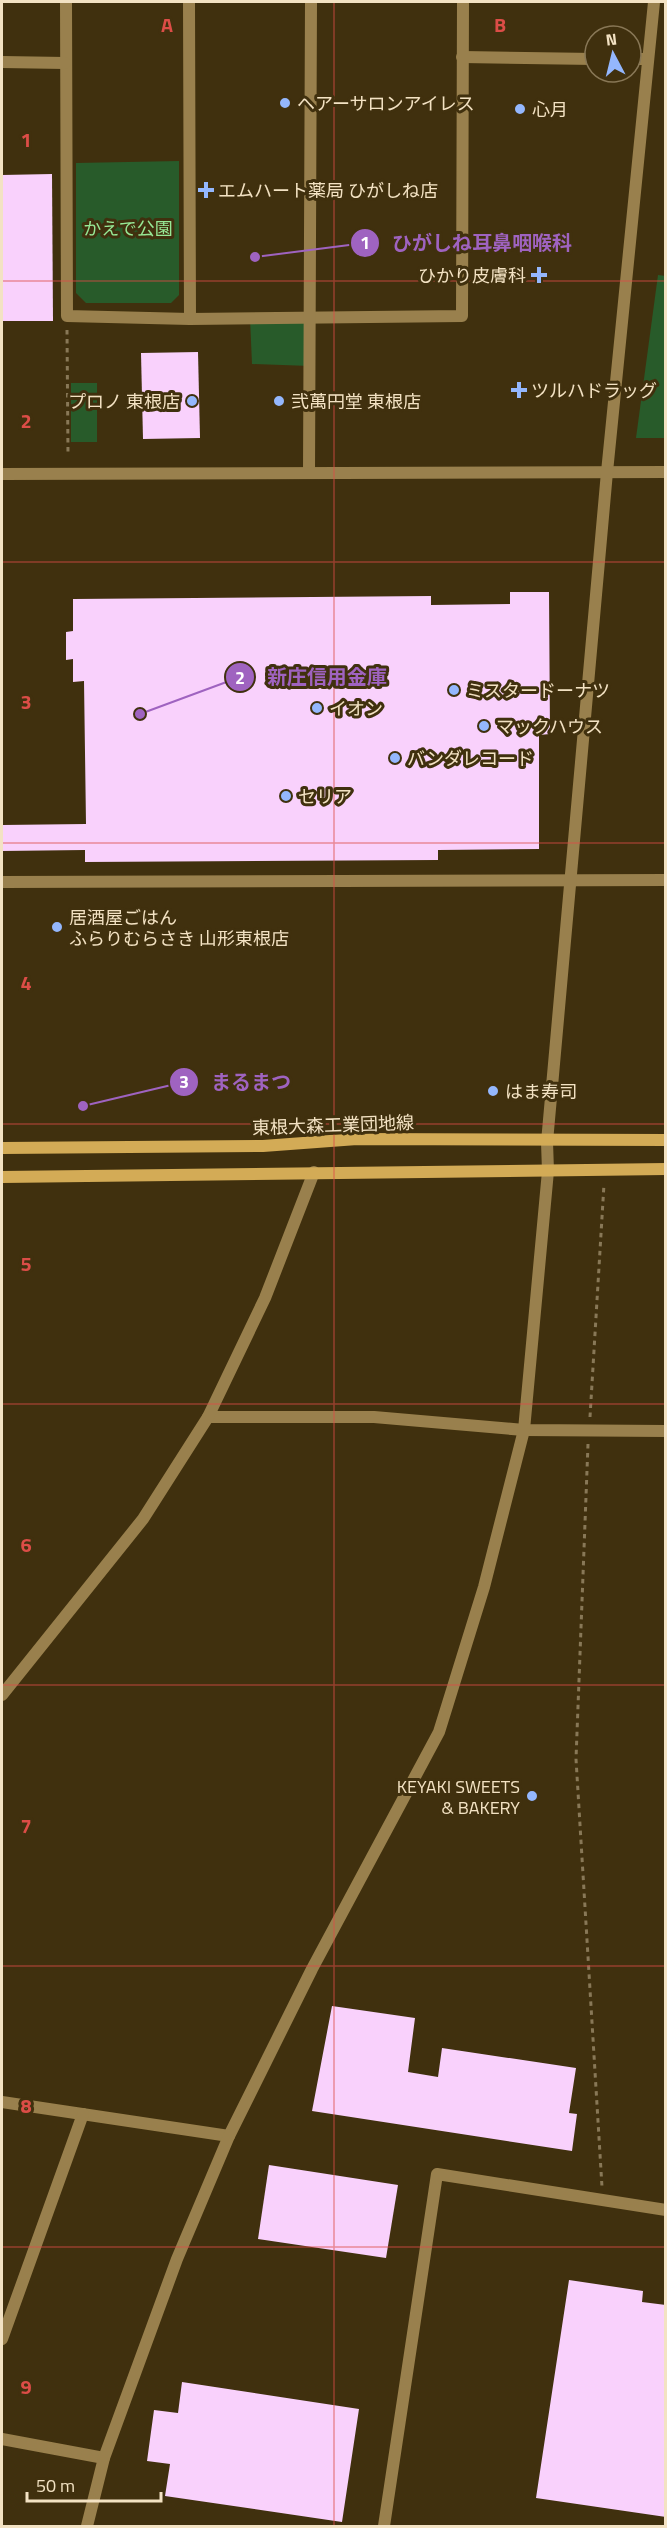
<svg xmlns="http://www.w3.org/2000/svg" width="667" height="2528" font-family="'Titillium Web','Noto Sans JP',sans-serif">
	<rect width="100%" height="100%" fill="#40300e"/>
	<g fill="#285b2a">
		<polygon points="179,161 179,295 171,303 86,303 76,293 76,163"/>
		<polygon points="658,275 666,276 665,438 636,438"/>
		<polygon points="250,318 310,318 310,366 252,364"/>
		<rect x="71" y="383" width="26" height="59"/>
	</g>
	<g fill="#f9d1fc">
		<polygon points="52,174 53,321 2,321 2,175"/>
		<polygon points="198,352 200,438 143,439 141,353"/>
		<polygon points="510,592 549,592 550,734 539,735 539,849 438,850 438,860 85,862 85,850 2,851 2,825 86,824 84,681 73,682 73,659 66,660 66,632 73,631 73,599 431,596 431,605 510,604"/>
		<polygon points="332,2006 415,2018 408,2072 438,2077 442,2048 576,2068 569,2113 577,2114 572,2151 312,2111"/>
		<polygon points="269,2165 398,2185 386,2258 258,2239"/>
		<polygon points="569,2280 643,2291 642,2302 666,2305 666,2517 536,2498"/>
		<polygon points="182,2382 359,2409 342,2522 165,2496 170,2464 147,2461 154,2410 178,2413"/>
	</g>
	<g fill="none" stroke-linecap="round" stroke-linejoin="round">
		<g stroke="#887857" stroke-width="3" stroke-dasharray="4.5 4.5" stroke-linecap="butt">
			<polyline points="67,330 68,454"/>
			<polyline points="590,1417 604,1184"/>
			<polyline points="588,1444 576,1759 602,2187"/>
		</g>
		<g stroke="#99804d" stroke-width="12">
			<polyline points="66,2 67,316 190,319 462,316 463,2"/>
			<polyline points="189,2 190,319"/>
			<polyline points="462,57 595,59"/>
			<polyline points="631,59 648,59"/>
			<polyline points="2,62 65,63"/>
			<polyline points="309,473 311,2"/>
			<polyline points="208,1417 374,1417 524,1430 666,1431"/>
			<polyline points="2,1695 143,1519 208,1417 265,1298 314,1172"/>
			<polyline points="2,2102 229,2136"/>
			<polyline points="2,2339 83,2114"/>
			<polyline points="2,2439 104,2458"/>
			<polyline points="384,2526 437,2174 666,2210"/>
		</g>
		<g stroke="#99804d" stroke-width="12">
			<polyline points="2,474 666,472"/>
			<polyline points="2,882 666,880"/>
			<polyline points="87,2526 104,2458 177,2259 229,2136 312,1969 439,1732 484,1587 524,1430 548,1171 547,1142 607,472 654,2"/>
		</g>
		<g stroke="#d3ab56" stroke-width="12">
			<polyline points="2,1148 263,1146 357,1139 666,1140"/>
			<polyline points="2,1177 666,1169"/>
		</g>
	</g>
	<path fill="none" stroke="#dc4d47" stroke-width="1.5" stroke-opacity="0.55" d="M334,2V2526M2,281H666M2,562H666M2,843H666M2,1124H666M2,1404H666M2,1685H666M2,1966H666M2,2247H666"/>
	<g fill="#94b7fd" stroke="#40300e" stroke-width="2">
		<circle cx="285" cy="103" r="6"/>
		<circle cx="520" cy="109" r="6"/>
		<path d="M203 181h6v6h6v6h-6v6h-6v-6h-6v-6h6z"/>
		<path d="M536 266h6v6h6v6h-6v6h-6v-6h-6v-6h6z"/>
		<path d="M516 381h6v6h6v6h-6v6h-6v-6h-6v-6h6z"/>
		<circle cx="192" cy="401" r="6"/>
		<circle cx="279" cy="401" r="6"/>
		<circle cx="454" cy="690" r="6"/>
		<circle cx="317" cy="708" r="6"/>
		<circle cx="484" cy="726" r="6"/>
		<circle cx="395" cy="758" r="6"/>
		<circle cx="286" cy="796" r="6"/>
		<circle cx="57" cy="927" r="6"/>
		<circle cx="493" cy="1091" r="6"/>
		<circle cx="532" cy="1796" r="6"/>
	</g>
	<g text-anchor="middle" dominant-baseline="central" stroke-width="6" stroke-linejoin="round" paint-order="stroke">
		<g font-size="18" fill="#f3e2c3" stroke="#40300e" text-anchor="start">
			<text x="297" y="103">ヘアーサロンアイレス</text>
			<text x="532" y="109">心月</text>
			<text x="218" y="190">エムハート薬局 ひがしね店</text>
			<text x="526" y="275" text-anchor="end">ひかり皮膚科</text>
			<text x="531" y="390">ツルハドラッグ</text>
			<text x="180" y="401" text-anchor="end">プロノ 東根店</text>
			<text x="291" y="401">弐萬円堂 東根店</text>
			<text x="466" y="690">ミスタードーナツ</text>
			<text x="329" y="708">イオン</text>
			<text x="496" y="726">マックハウス</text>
			<text x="407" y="758">バンダレコード</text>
			<text x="298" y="796">セリア</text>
			<text x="69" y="917">居酒屋ごはん<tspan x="69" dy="21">ふらりむらさき 山形東根店</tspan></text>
			<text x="505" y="1091">はま寿司</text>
			<text x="520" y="1786" text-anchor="end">KEYAKI SWEETS<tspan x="520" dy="21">&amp; BAKERY</tspan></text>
		</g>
		<g font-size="18" fill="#96e895" stroke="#40300e">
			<text x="128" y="228">かえで公園</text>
		</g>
		<g font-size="18" fill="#f3e2c3" stroke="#40300e">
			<text transform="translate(333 1125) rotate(-2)">東根大森工業団地線</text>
		</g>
	</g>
	<g font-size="20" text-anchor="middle" font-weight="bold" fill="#dc4d47" stroke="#40300e" stroke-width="6" stroke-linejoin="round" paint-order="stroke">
		<text x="167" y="32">A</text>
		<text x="500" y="32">B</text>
		<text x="26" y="147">1</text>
		<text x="26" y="428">2</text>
		<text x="26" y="709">3</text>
		<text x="26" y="990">4</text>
		<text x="26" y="1271">5</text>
		<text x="26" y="1552">6</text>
		<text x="26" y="1833">7</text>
		<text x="26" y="2113">8</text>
		<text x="26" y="2394">9</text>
	</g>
	<path fill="none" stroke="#9f63c0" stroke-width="2" d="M255 257L365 243M140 714L240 677M83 1106L184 1082"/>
	<g fill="#9f63c0" stroke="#40300e" stroke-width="2">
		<circle cx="255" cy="257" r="6"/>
		<circle cx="140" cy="714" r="6"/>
		<circle cx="83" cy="1106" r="6"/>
		<circle cx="365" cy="243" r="15"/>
		<circle cx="240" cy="677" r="15"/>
		<circle cx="184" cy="1082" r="15"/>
	</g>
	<g font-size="18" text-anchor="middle" font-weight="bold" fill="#fff">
		<text x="365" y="249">1</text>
		<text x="240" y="684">2</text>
		<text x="184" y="1088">3</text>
	</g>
	<g font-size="20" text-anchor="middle" font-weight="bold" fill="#9f63c0" stroke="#40300e" stroke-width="6" stroke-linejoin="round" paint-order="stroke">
		<text x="482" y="250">ひがしね耳鼻咽喉科</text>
		<text x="327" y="684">新庄信用金庫</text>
		<text x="251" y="1089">まるまつ</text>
	</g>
	<rect width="667" height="2528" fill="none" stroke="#f3e2c3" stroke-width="6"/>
	<g transform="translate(613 54) rotate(353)"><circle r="28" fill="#40300e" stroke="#887756" stroke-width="1.5"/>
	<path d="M0-4.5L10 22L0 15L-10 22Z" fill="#94b7fd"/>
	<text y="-9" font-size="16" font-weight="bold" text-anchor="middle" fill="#f3e2c3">N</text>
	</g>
	<path d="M27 2492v9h134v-9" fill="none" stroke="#f3e2c3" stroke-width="3"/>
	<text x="36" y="2492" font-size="18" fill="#f3e2c3" stroke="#40300e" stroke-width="4.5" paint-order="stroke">50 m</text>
</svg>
